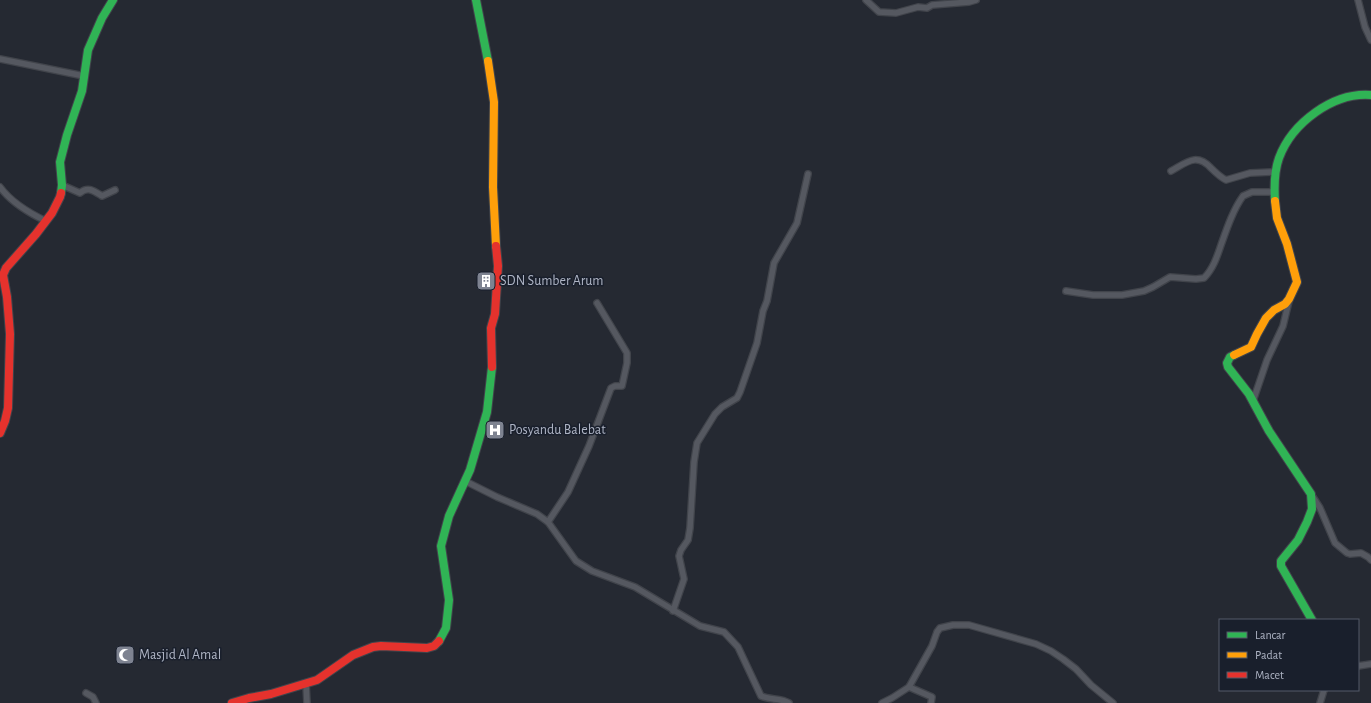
<svg xmlns="http://www.w3.org/2000/svg" width="1371" height="703" font-family="'Alegreya Sans',sans-serif">
	<rect width="100%" height="100%" fill="#252932"/>
	<g fill="none" stroke-linecap="round" stroke-linejoin="round">
		<g stroke="#41444b" stroke-width="8">
			<g id="street">
				<polyline points="866,0 879,12 896,13 918,7 927,8 932,5 969,2 976,0"/>
				<polyline points="1358,0 1365,27 1371,40"/>
				<polyline points="0,59 84,76"/>
				<path d="M1171,171C1186,163 1196,152 1211,168C1215,172 1220,177 1226,180L1250,173L1275,172"/>
				<path d="M62,185L80,193C88,186 94,191 102,196L115,190"/>
				<path d="M0,187C11,202 29,213 46,221"/>
				<path d="M1066,291L1093,295H1122L1144,291L1153,287L1170,277L1196,279L1204,278C1213,269 1217,257 1221,245C1227,228 1233,210 1243,196L1252,192H1274"/>
				<polyline points="1253,401 1267,360 1283,326 1289,301"/>
				<path d="M465,481L497,497L537,514L548,522L576,561L592,571L635,587L700,626L724,632L738,647L761,696C770,700 781,698 789,703"/>
				<polyline points="1311,494 1320,508 1335,543 1347,553 1350,554 1361,553 1368,557 1371,560"/>
				<polyline points="548,522 568,492 589,446 611,388 615,386 622,386 627,363 627,353 597,303"/>
				<polyline points="673,611 684,579 679,556 681,550 688,540 690,528 694,462 697,443 715,414 722,407 737,398 740,392 757,343 763,311 767,301 774,263 797,223 808,174"/>
				<polyline points="1358,666 1371,664"/>
				<polyline points="306,684 307,703"/>
				<polyline points="909,687 932,697 931,703"/>
				<polyline points="86,693 93,697 96,703"/>
				<polyline points="882,703 892,698 909,687 932,646 937,632 940,628 953,625 969,625 1036,644 1051,651 1063,659 1076,669 1091,685 1113,703"/>
				<polyline points="1320,703 1324,690"/>
			</g>
		</g>
		<g stroke="#41444b" stroke-width="10">
			<g id="fast">
				<polyline points="476,0 488,61"/>
				<polyline points="61,193 62,185 60,162 67,135 82,91 88,50 102,18 113,0"/>
				<path d="M1275,201C1274,186 1274,172 1279,158C1292,123 1333,92 1371,95"/>
				<polyline points="1234,355 1230,357 1227,363 1228,367 1249,394 1269,431 1311,494 1312,509 1307,522 1298,540 1281,561 1281,566 1312,620"/>
				<polyline points="439,641 446,628 449,600 441,546 449,516 470,470 487,412 492,367"/>
			</g>
		</g>
		<g stroke="#41444b" stroke-width="10">
			<g id="slow">
				<polyline points="488,61 494,102 493,187 496,246"/>
				<polyline points="1234,355 1251,347 1257,334 1266,318 1274,310 1285,304 1289,299 1297,282 1287,244 1277,218 1275,201"/>
			</g>
		</g>
		<g stroke="#41444b" stroke-width="10">
			<g id="jam">
				<polyline points="492,367 491,328 495,314 498,266 496,246"/>
				<polyline points="0,433 5,421 8,408 10,334 7,297 3,275 6,268 36,234 52,213 60,197 61,193"/>
				<polyline points="232,703 249,698 271,694 317,680 353,655 373,647 381,646 427,648 434,646 439,641"/>
			</g>
		</g>
		<use href="#street" stroke="#555860" stroke-width="5.5"/>
		<use href="#fast" stroke="#30b455" stroke-width="8"/>
		<use href="#slow" stroke="#ff9f0a" stroke-width="8"/>
		<use href="#jam" stroke="#e5322d" stroke-width="8"/>
	</g>
	<defs>
		<g id="building-square" transform="scale(1)"><rect x="-9" y="-9" width="18" height="18" rx="4" fill="#7e8391" stroke="#191f2c"/><path d="M-4-6H4V6H1V3H-1V6H-4ZM-2.5-4.3h1.7v1.8h-1.7ZM.8-4.3h1.7v1.8H.8ZM-2.5-1h1.7V.8h-1.7ZM.8-1h1.7V.8H.8Z" fill="#fff"/></g>
		<g id="hospital-square" transform="scale(1)"><rect x="-9" y="-9" width="18" height="18" rx="4" fill="#7e8391" stroke="#191f2c"/><path d="M-5-5h3v3.5h4V-5h3V5h-3V1.5h-4V5h-3Z" fill="#fff"/></g>
		<g id="mosque-square" transform="scale(1)"><rect x="-9" y="-9" width="18" height="18" rx="4" fill="#7e8391" stroke="#191f2c"/><path d="M3.5-4.9A6 6 0 1 0 3.5 4.9A5 5 0 1 1 3.5-4.9Z" fill="#fff"/></g>
	</defs>
	<g fill-rule="evenodd">
		<use href="#building-square" x="486" y="281"/>
		<use href="#hospital-square" x="495" y="430"/>
		<use href="#mosque-square" x="125" y="655"/>
	</g>
	<g text-anchor="middle" dominant-baseline="central" stroke-width="3" stroke-linejoin="round" paint-order="stroke">
		<g font-size="14" fill="#aeb4c4" stroke="#191f2c" text-anchor="start">
			<text x="500" y="281">SDN Sumber Arum</text>
			<text x="509" y="430">Posyandu Balebat</text>
			<text x="139" y="655">Masjid Al Amal</text>
		</g>
	</g>
	<rect x="1219" y="619" width="140" height="72" fill="#191f2c" stroke="#555b69"/>
	<rect x="1227" y="632" width="20" height="6" fill="#30b455" stroke="#555b69"/>
	<text x="1255" y="639" font-size="12" fill="#aeb4c4">Lancar</text>
	<rect x="1227" y="652" width="20" height="6" fill="#ff9f0a" stroke="#555b69"/>
	<text x="1255" y="659" font-size="12" fill="#aeb4c4">Padat</text>
	<rect x="1227" y="672" width="20" height="6" fill="#e5322d" stroke="#555b69"/>
	<text x="1255" y="679" font-size="12" fill="#aeb4c4">Macet</text>
</svg>
